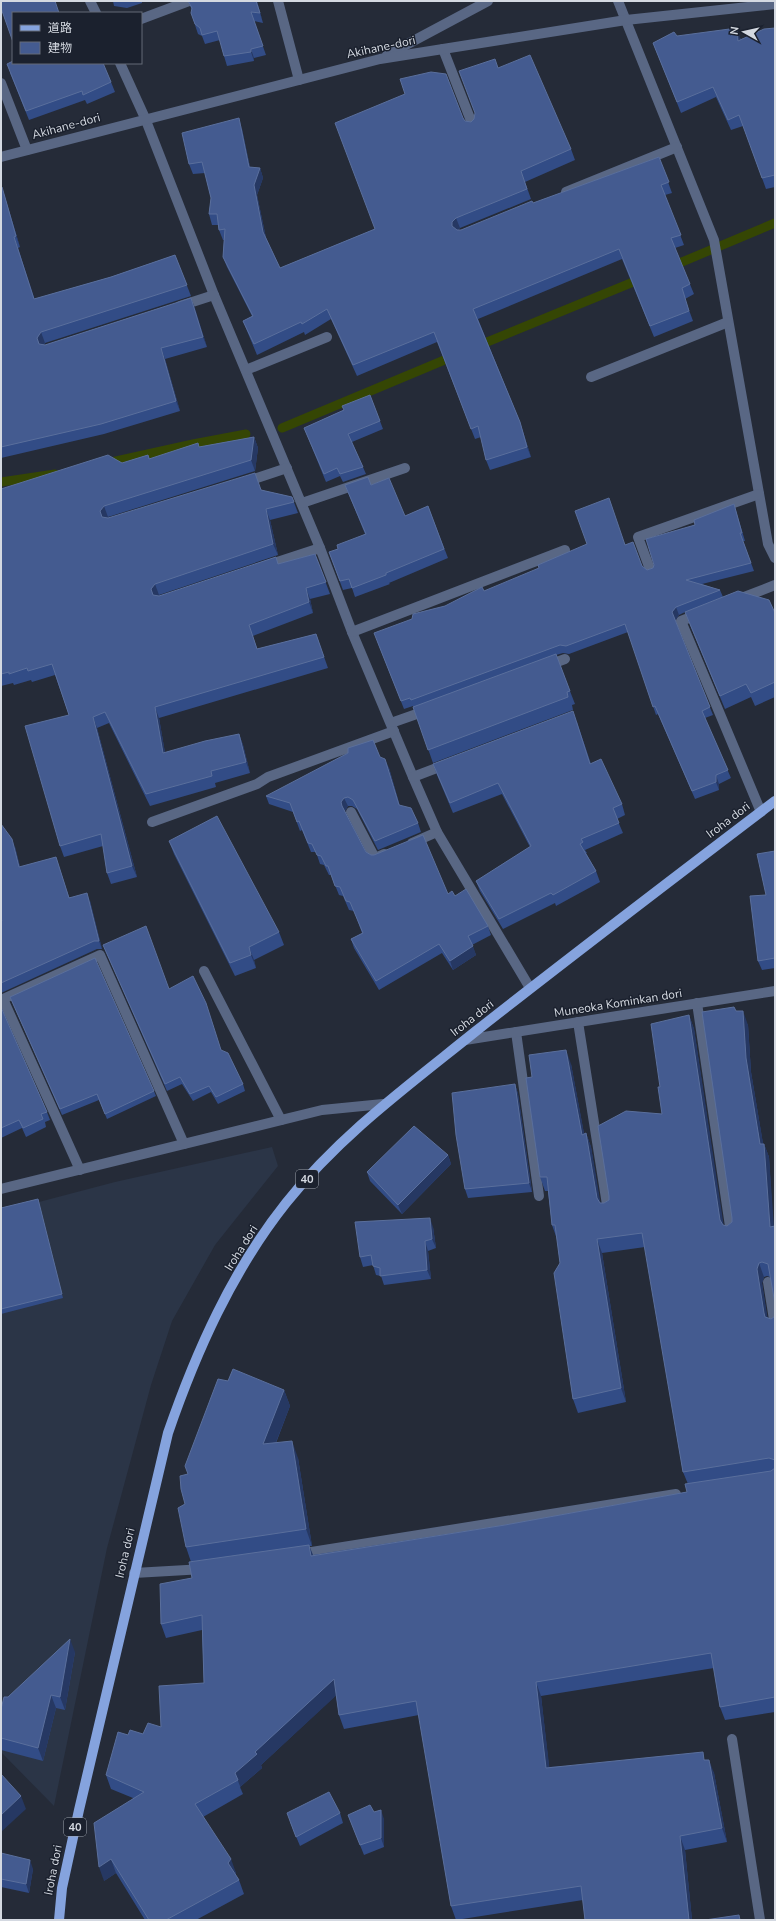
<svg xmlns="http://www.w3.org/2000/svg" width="776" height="1921" font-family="'Nunito Sans','Noto Sans JP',sans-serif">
	<rect width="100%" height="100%" fill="#252b38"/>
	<polygon fill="#2b3547" points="272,1147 278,1166 215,1245 172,1321 151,1385 107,1548 54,1806 1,1752 1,1212 115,1182"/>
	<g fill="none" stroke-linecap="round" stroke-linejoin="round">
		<g stroke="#354604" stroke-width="9">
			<polyline points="670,267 775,223"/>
			<polyline points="475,347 643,278"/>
			<polyline points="282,428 454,356"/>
			<polyline points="107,463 193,444 246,434"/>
			<polyline points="1,482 55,474"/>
		</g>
		<g stroke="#596784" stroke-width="10">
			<polyline points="90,1 96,13"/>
			<polyline points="278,1 299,80"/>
			<polyline points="618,1 714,240 768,544 775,558"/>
			<polyline points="141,19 189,1"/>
			<polyline points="443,49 473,126"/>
			<polyline points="387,55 488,1"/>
			<polyline points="120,63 145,118 214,295 320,548 352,632 413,777 437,832 530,988"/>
			<polyline points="1,83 27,150"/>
			<polyline points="1,157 380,59 626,20 775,4"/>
			<polyline points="566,192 677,147"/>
			<polyline points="180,306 214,295"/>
			<polyline points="246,370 327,337"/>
			<polyline points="591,377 728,322"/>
			<polyline points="245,482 287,468"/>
			<polyline points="302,503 405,468"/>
			<polyline points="265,566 320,548"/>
			<polyline points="651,572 638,537 759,494"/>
			<polyline points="739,599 775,585"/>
			<polyline points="699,614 681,621 761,812"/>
			<polyline points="352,632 565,550"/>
			<polyline points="546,666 565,659"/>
			<polyline points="391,723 428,710"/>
			<polyline points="413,777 447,764"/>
			<polyline points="351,812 375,858 384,854"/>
			<polyline points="152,822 257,784 268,777 394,731"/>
			<polyline points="412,843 437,832"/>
			<polyline points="204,971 281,1120"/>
			<polyline points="697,1003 731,1233"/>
			<polyline points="578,1022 608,1211"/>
			<polyline points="516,1032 539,1196"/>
			<polyline points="465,1040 775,991"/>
			<polyline points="80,1170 3,999 100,955 184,1144"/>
			<polyline points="1,1189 322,1110 383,1104"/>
			<polyline points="768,1282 775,1326"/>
			<polyline points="299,1554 676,1494"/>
			<polyline points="134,1573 204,1569"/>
			<polyline points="732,1739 760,1920"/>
		</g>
		<path stroke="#85a3de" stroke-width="10" d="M59,1920L62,1888L79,1810L168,1433C196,1352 232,1271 286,1203C340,1135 409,1085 476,1031C575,953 675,877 775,801"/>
	</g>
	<g fill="#324c86">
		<polygon points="113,1 142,1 142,3 127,8 114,6"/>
		<polygon points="188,1 257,1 263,23 254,21 266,55 254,58 254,61 227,66 224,56 220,40 205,44 202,36 198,34 191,13 192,10"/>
		<polygon points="775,28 775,187 766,189 743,126 731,130 716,97 681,113 653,43 677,36 740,38 741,39"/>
		<polygon points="498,68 571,149 575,160 525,182 531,199 460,228 458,230 461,230 659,157 672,193 665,195 684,245 675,248 694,294 685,299 693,321 654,337 622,259 478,319 520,422 531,457 490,470 486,460 481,437 475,439 437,342 357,376 331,319 305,335 304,332 257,355 247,331 243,321 252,316 227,267 223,257 224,240 223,240 219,230 218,225 212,225 209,214 211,198 205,173 193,174 189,164 242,129 250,167 260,168 263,178 257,195 266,238 280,268 375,229 463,118 465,121 471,122 474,119"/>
		<polygon points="10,73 111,82 115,92 87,104 85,100 29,120"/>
		<polygon points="1,187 2,187 20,247 18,248 34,299 111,277 175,255 191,296 45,343 44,345 45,345 191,298 207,347 165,359 180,411 104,434 1,458"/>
		<polygon points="370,395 383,429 352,442 366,474 343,482 340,476 326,482 304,428 344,410"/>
		<polygon points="254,437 258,448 255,471 108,517 107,518 261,490 292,497 298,513 270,520 278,555 159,595 158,596 279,564 315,554 330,594 310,599 313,613 253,636 257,649 316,634 328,668 159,718 165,753 239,734 243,745 250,773 215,783 216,787 150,806 109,723 97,728 137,877 111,884 107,873 103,846 64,857 60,846 69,715 55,675 32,682 31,680 14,685 13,683 1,686 1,489 122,463 148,455 150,459 199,447"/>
		<polygon points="345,485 371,485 405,516 428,506 448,558 389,583 390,584 355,597 352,588 343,590 329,552 338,549 365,534"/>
		<polygon points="734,504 745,541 743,541 754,571 702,584 720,590 723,597 775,613 775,697 755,706 751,697 725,709 690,625 685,612 679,615 675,620 713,715 705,718 731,778 719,784 719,790 695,799 658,714 656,715 628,632 569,654 563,653 556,655 575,704 572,705 573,710 433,763 413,706 404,709 377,641 445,606 484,591 625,544 642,566 647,570 653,568 695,525"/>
		<polygon points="577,722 591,764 622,804 625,815 617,819 623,833 585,850 587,853 586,853 596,871 600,882 556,906 555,903 503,929 480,891 476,881 530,847 502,794 453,813 437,775 433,764"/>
		<polygon points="380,757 389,768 400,806 418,823 421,832 378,850 357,809 352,806 348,806 345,811 366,852 371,855 448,894 455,896 488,926 491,935 472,945 476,955 453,970 442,953 379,990 354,948 351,939 362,933 354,911 349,910 343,896 339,895 331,875 329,875 324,865 320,864 316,852 311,852 302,830 300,831 293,812 269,804 266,796"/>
		<polygon points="169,841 279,932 284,945 254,960 256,968 235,976 174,854"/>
		<polygon points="15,847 20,867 56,857 69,897 90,901 102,949 97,949 1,993 1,921 2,921"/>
		<polygon points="775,851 775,968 762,970 758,961 766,895"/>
		<polygon points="103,945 221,1050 243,1084 245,1091 218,1104 211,1092 193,1101 182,1084 167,1091"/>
		<polygon points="10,997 154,1091 156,1096 107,1119 99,1100 62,1115"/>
		<polygon points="1,1007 47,1112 50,1120 45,1122 46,1127 26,1137 22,1128 1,1138"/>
		<polygon points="736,1011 748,1025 751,1072 763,1144 764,1144 769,1157 773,1226 770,1277 767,1276 764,1277 762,1283 767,1317 771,1319 774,1317 775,1315 775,1712 725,1720 720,1707 714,1668 541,1696 549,1767 706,1760 714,1773 727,1842 685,1850 692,1920 585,1920 583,1900 456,1920 451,1906 419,1715 344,1729 339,1715 336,1695 261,1765 262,1768 240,1787 243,1794 203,1817 236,1873 235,1874 239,1880 244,1894 196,1920 145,1920 116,1873 104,1881 133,1798 111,1789 106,1775 128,1735 143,1734 161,1727 204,1683 202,1630 166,1638 161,1624 192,1578 191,1562 186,1547 185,1504 188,1474 284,1390 290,1406 276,1443 298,1458 312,1546 309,1546 313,1555 505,1525 687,1492 688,1484 683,1472 645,1247 602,1253 626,1402 578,1413 573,1399 560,1263 557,1239 552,1225 548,1191 545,1191 540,1177 532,1077 571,1064 584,1134 586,1133 591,1147 600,1203 604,1203 609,1200 662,1114 660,1087 689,1015 694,1029 723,1225 727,1226 732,1222 732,1218"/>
		<polygon points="515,1084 518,1094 532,1192 468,1198 465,1189"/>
		<polygon points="448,1155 451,1164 402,1214 370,1181 367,1172"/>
		<polygon points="38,1199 63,1298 1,1314 1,1208"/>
		<polygon points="433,1227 436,1248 428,1251 431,1279 384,1285 381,1276 376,1275 373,1265 363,1267 360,1257"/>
		<polygon points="75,1652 65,1710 56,1708 43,1761 1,1750 1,1709 8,1697"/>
		<polygon points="374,1812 384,1819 384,1847 364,1855 348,1815"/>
		<polygon points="340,1813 343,1823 300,1846 290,1822"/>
		<polygon points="1,1853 33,1869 29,1893 1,1887"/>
	</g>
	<g fill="#263863">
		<polygon points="256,1 257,1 263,23 260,13"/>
		<polygon points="737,28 740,38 742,51 738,41"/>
		<polygon points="251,49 254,58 254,61 251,52"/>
		<polygon points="239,118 242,129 252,177 249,167"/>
		<polygon points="260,168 263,178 257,195 267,242 263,232 254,185"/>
		<polygon points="2,187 20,247 16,236"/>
		<polygon points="456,218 460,228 456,233 452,226 452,222"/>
		<polygon points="14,237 18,248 38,309 34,299"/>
		<polygon points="191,298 195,308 207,347 203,337"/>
		<polygon points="41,332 45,343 41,348 37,338"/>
		<polygon points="161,348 165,359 180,411 176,401"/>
		<polygon points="520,422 523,432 531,457 527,447"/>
		<polygon points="254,437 258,448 255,471 251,460"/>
		<polygon points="104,506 108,517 104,522 100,511"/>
		<polygon points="266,509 270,520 278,555 273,544"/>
		<polygon points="155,584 159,595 155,600 151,589"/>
		<polygon points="306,588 310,599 313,613 309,602"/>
		<polygon points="676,607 679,615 675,621 672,612"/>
		<polygon points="155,707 159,718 167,764 163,753"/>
		<polygon points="573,711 577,722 594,775 590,764"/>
		<polygon points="93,717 97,728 137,877 132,866"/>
		<polygon points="239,734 243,745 250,773 246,762"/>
		<polygon points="385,759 389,768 402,814 399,805"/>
		<polygon points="716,775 719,784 719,790 716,782"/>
		<polygon points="344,798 348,806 345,811 342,806 341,802"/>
		<polygon points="12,839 15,847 22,875 19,867"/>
		<polygon points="87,893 90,901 102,949 99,941"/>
		<polygon points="473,946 476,955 453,970 450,961"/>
		<polygon points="249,947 254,960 256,968 251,955"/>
		<polygon points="743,1011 748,1025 751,1072 764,1149 764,1144 769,1157 775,1241 770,1227 760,1144 746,1058"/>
		<polygon points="689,1015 694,1029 725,1234 720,1220"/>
		<polygon points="566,1050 571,1064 587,1149 582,1135"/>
		<polygon points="515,1084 518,1094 532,1192 529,1183"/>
		<polygon points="586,1133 591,1147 602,1212 597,1198"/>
		<polygon points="448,1155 451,1164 402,1214 398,1205"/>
		<polygon points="38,1199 39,1204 63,1298 62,1294"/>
		<polygon points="430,1218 433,1227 436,1248 432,1239"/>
		<polygon points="597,1239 602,1253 626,1402 621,1388"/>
		<polygon points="425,1241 428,1251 431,1279 427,1270"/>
		<polygon points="759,1263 764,1277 762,1283 769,1327 764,1313 757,1269"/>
		<polygon points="284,1390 290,1406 269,1460 263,1444"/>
		<polygon points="292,1441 298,1458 312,1546 306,1529"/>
		<polygon points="309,1545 314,1558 311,1556"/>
		<polygon points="70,1639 75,1652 65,1710 60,1697"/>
		<polygon points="334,1679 339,1693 261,1765 262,1768 240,1787 243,1794 235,1773 255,1752"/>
		<polygon points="536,1682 541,1696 551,1781 546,1768"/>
		<polygon points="51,1695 56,1708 43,1761 38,1748"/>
		<polygon points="709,1760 714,1773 727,1842 722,1828"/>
		<polygon points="21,1796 26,1809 1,1832 1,1815"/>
		<polygon points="381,1810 384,1819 384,1847 381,1838"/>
		<polygon points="680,1836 685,1850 692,1920 689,1920"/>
		<polygon points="111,1859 116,1873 104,1881 99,1867"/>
		<polygon points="231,1859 236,1873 233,1877 228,1863"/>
		<polygon points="30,1860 33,1869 29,1893 26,1884"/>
	</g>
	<g fill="#445b90" stroke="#5a6f9c">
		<polygon points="1,1 55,1 59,13 13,13 13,42 1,8"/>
		<polygon points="188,1 256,1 260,13 251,12 263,46 251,49 251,52 224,56 217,31 202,35 200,28 195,24 191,13 192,8"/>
		<polygon points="737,28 738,41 764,29 775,28 775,175 762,178 739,115 728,120 713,87 677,102 653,43 674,32 677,36"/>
		<polygon points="530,55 571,149 521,171 527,189 456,218 452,222 452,226 457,230 461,230 532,201 533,203 659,157 669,182 661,185 681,235 671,238 690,284 682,288 689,311 650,326 619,249 473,309 520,422 527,447 486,460 478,426 471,429 434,332 353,365 327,309 302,324 301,322 254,344 243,321 253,316 223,257 225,229 219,230 217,214 209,214 211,198 202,162 189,164 182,133 239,118 249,167 260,168 254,185 263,232 280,268 375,229 335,123 405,94 400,79 431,72 446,74 463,118 465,121 471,122 474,119 475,113 459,71 495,59 498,68"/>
		<polygon points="13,61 13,63 103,63 111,82 83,95 82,91 26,111 7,64"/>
		<polygon points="1,187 2,187 16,236 14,237 34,299 111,277 175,255 187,285 41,332 37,338 39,344 45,345 191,298 203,337 161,348 176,401 101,424 1,447"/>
		<polygon points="370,395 380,421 348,434 363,467 340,474 337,468 324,474 304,428 344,410 342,406"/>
		<polygon points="254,437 251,460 104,506 100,511 102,517 108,518 255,473 261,490 292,497 294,502 266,509 273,544 155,584 151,589 153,595 159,596 276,557 278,564 315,554 326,582 306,588 309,602 249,625 257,649 316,634 324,657 155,707 163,753 205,741 239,734 246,762 211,771 212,776 146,794 105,712 93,717 132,866 107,873 101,834 60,846 25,726 69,715 52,664 28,671 27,668 9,674 9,672 1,674 1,489 108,455 122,463 148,455 149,459 198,443 199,447"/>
		<polygon points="368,477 371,485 389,478 405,516 428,506 444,549 386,573 386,575 352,588 349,579 340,581 329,552 338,549 337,545 366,534 345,485"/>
		<polygon points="609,498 625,545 633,542 642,566 647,570 653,568 654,565 646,539 695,525 694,520 734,504 742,533 740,533 751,563 686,580 720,590 676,607 672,612 710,707 702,711 728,770 716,775 716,782 692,791 655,706 653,707 625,624 566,646 560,645 411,700 410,698 401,701 374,633 412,619 413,614 445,606 482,587 484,591 539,568 538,565 587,544 575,511"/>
		<polygon points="738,591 769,600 775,613 775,682 751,693 746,684 720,696 685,612"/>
		<polygon points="556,654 570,691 567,692 568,697 428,750 413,707"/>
		<polygon points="573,711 590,764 601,759 622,804 613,808 619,823 581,839 583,842 580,844 596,871 553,895 551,893 499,919 476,881 531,846 498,783 450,803 433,764"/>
		<polygon points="373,740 380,757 385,759 399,805 411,808 418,823 375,841 353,800 348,797 344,798 341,802 342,806 366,852 371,855 374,855 423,835 448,894 452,891 455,896 466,889 488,926 468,936 473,946 450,961 439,944 376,981 351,939 363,933 350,902 346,901 340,887 335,886 328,866 326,866 321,856 317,855 312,844 308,843 299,821 297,822 290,803 266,796 348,753 348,748"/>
		<polygon points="217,816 279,932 249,947 251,955 230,963 169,841"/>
		<polygon points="1,824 12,839 19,867 56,857 69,898 87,893 99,941 94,941 1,983 1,921 2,921 1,919"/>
		<polygon points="775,851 775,958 758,961 750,896 766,895 757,854"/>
		<polygon points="146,926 169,989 193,976 206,1003 221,1050 228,1053 243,1084 216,1097 209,1086 190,1094 180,1077 165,1084 103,945"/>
		<polygon points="95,958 154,1091 105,1114 97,1094 60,1109 10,997"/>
		<polygon points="1,1007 47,1112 41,1114 43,1119 23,1128 19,1120 1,1128"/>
		<polygon points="734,1007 736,1011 743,1011 746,1058 760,1144 764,1144 770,1227 775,1226 775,1304 768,1264 762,1262 759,1263 757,1269 764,1313 765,1317 771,1319 774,1317 775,1315 775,1460 769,1458 683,1472 642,1233 597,1239 621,1388 573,1399 554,1273 560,1263 555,1225 552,1225 547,1177 540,1177 526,1078 532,1077 529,1055 566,1050 582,1135 586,1133 597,1198 600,1203 604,1203 609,1200 609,1196 598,1126 626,1111 662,1114 658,1087 660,1087 651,1024 689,1015 720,1220 723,1225 727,1226 732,1222 732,1218 702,1012"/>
		<polygon points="515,1084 529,1183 465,1189 456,1135 452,1093"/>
		<polygon points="414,1126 448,1155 398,1205 367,1172"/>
		<polygon points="38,1199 62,1294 1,1309 1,1208"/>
		<polygon points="430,1218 432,1239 425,1241 427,1270 380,1276 380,1268 373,1266 371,1255 360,1257 355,1222"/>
		<polygon points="233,1369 284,1390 263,1444 292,1441 306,1529 186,1547 178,1508 185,1504 181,1489 180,1476 188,1474 185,1466 218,1379 228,1381"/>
		<polygon points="775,1468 775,1697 720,1707 711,1653 536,1682 546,1768 703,1752 704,1760 709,1760 722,1828 680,1836 689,1920 585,1920 581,1886 451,1906 416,1701 339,1715 334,1679 255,1752 257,1754 235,1773 238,1780 195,1804 231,1859 228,1863 239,1880 166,1920 149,1920 111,1859 99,1867 94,1823 144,1792 106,1775 118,1732 128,1735 130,1730 143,1734 148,1723 161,1727 159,1686 204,1683 202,1615 161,1624 160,1584 192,1578 189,1562 309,1545 311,1556 505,1525 687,1492 685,1484 771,1471"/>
		<polygon points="70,1639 60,1697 51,1695 38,1748 1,1738 1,1709 4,1697 8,1697"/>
		<polygon points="1,1774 21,1796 1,1815"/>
		<polygon points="329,1792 340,1813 296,1837 287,1813"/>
		<polygon points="370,1805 374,1812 381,1810 381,1838 360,1845 348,1815"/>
		<polygon points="1,1853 30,1860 26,1884 1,1879"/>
		<polygon points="739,1915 740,1920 705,1920"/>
	</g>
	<g text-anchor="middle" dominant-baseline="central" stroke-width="3" stroke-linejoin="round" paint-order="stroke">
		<g fill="#1b212e" stroke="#9ca2ab" stroke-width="1">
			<rect x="296" y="1170" width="22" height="18" rx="3"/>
			<rect x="64" y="1818" width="22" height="18" rx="3"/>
		</g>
		<g font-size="11" font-weight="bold" fill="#d4d9e1">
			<text x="307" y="1179">40</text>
			<text x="75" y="1827">40</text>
		</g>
		<g font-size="12" fill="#d4d9e1" stroke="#1b212e">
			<text transform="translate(381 47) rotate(-12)">Akihane-dori</text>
			<text transform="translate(66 126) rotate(-15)">Akihane-dori</text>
			<text transform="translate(728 820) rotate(-37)">Iroha dori</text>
			<text transform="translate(618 1003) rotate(-9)">Muneoka Kominkan dori</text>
			<text transform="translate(472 1018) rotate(-38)">Iroha dori</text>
			<text transform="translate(241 1248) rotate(-58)">Iroha dori</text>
			<text transform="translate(125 1553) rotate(-77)">Iroha dori</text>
			<text transform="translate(53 1870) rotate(-79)">Iroha dori</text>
		</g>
	</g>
	<rect width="776" height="1921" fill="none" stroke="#d4d9e1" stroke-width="4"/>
	<rect x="12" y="12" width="130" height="52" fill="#1b212e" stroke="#656b76"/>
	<rect x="20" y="25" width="20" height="6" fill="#85a3de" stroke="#656b76"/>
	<text x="48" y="32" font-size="12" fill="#d4d9e1">道路</text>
	<rect x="20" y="42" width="20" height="12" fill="#445b90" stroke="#656b76"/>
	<text x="48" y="52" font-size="12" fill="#d4d9e1">建物</text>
	<g transform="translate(744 32) rotate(278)" stroke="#1b212e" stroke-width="3" paint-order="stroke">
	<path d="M0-3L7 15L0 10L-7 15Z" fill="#d4d9e1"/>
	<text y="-6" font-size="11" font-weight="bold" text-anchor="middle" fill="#d4d9e1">N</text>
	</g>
</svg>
